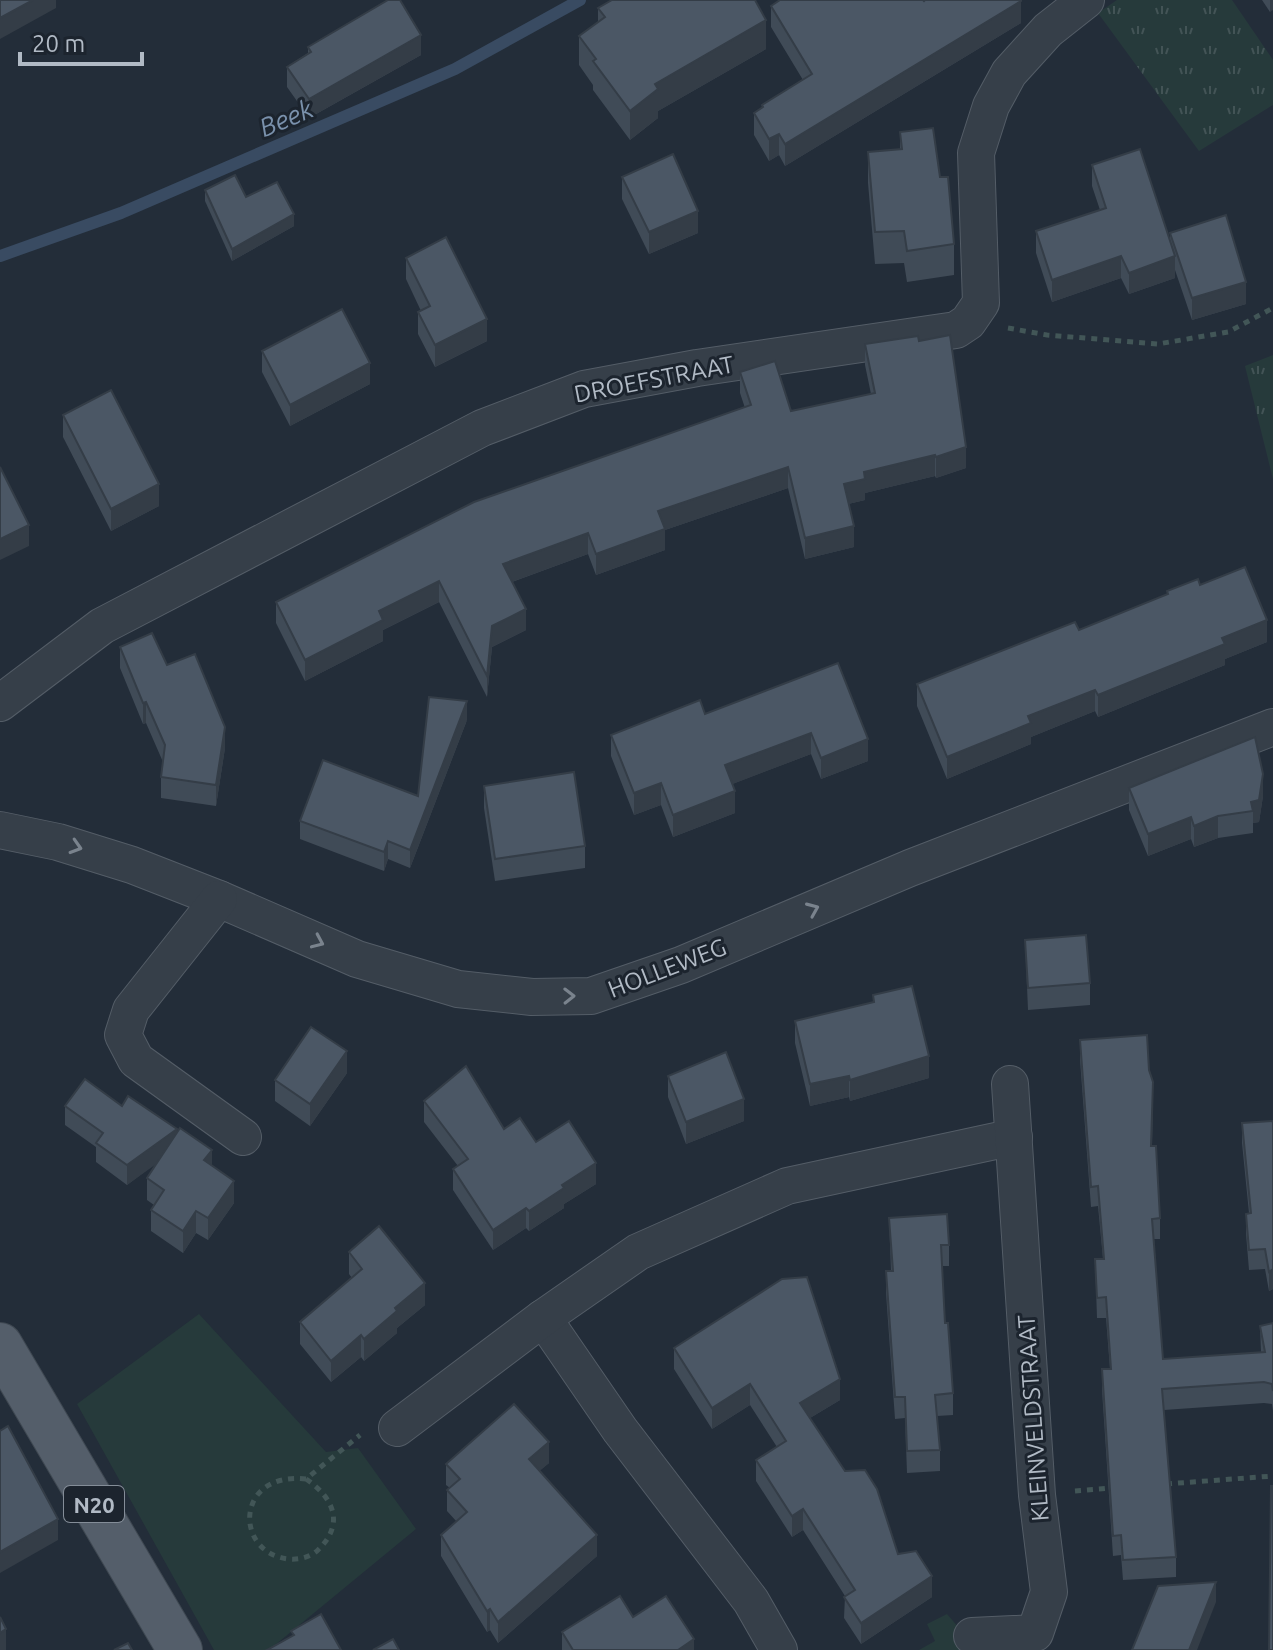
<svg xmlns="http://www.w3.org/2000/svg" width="1273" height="1650" font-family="Ubuntu,sans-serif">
	<defs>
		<pattern id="grass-tufts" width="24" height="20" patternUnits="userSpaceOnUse" patternTransform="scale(2)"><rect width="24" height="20" fill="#263a3b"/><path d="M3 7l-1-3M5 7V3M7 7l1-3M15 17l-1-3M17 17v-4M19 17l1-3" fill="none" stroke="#435456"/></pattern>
	</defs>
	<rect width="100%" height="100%" fill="#232d39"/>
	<g fill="url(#grass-tufts)">
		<polygon points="1117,0 1232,0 1273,60 1273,105 1199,151 1098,13"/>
		<polygon points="1273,355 1273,479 1245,366"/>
	</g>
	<g fill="#263a3b">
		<polygon points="199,1314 326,1452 358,1448 416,1529 269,1650 214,1650 77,1404"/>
		<polygon points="947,1614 978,1650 919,1650 935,1641 927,1624"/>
	</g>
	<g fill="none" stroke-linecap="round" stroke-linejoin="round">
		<polyline stroke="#394b62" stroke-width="12" points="0,256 121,213 455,69 580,0"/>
		<g stroke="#545d67" stroke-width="38">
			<g id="minor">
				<polyline points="0,703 102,626 482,428 584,389 697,368 956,330 968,322 981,303 976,153 991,106 1009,73 1048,30 1086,0"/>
				<polyline points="0,830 58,842 132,865 219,899 357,959 458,989 532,997 591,996 681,965 910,868 1273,727"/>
				<polyline points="219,899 131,1010 123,1035 136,1060 243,1137"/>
				<polyline points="543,1318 620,1430 751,1601 779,1650"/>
				<polyline points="397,1428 543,1318 638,1252 787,1186 1014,1137"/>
				<polyline points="972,1636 1035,1633 1049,1592 1037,1495 1010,1084"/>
			</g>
		</g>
		<g stroke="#3f4852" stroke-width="46">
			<polyline id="primary" points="0,1345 180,1650"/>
		</g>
		<g stroke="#425657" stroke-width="5" stroke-dasharray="6 6" stroke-linecap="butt">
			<polyline points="1008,328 1047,335 1158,344 1228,332 1273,308"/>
			<path d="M306,1479C334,1498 345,1524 318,1550C311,1557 299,1560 289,1559C234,1554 234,1471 306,1479L360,1435"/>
			<polyline points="1166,1484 1273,1476"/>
			<polyline points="1075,1491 1112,1488"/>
		</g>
		<use href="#minor" stroke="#363f49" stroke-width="36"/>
		<use href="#primary" stroke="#545e6a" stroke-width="44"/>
	</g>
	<g fill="#404b57">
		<polygon points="1262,0 1273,0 1270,12"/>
		<polygon points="771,6 1021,23 785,166 779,155 769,161 754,135 754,113 762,108 762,105 803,80 771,27"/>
		<polygon points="598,8 766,49 658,111 658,118 630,140 593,90 593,85 579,65 579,36 598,22"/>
		<polygon points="308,47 421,55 309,118 287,87 287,67 308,53"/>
		<polygon points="900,132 940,177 954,244 954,275 907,282 904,263 875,264 868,183 868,152 900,149"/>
		<polygon points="1092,165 1170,240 1170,233 1246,304 1192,320 1175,270 1175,278 1129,294 1121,278 1052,302 1036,253 1036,231 1100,210 1092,186"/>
		<polygon points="622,177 698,233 649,254 622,199"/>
		<polygon points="205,190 294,226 232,261 205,201"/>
		<polygon points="406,258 487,341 435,367 418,334 418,312 421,311 406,279"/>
		<polygon points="919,341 966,468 936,478 935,476 865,493 865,500 848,504 854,547 805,559 788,488 665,530 665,550 596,575 588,554 512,582 526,630 492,647 487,697 439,602 383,630 383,641 305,681 276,623 276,602 745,408 740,393 740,372 791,411 871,394 865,365 865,344"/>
		<polygon points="262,351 370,384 290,426 262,372"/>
		<polygon points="63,415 159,506 111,531 63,437"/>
		<polygon points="1200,585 1267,642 1225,659 1225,665 1098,717 1095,711 1031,737 1031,744 947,779 917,706 917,684 1079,630 1167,595 1167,591"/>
		<polygon points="120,647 167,665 225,748 216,806 161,798 161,777 163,762 146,723 143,724 120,668"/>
		<polygon points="838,663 868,761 821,779 811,754 732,784 735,813 673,837 661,805 634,815 611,756 611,735 705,714"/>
		<polygon points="467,720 410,868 388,859 384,871 300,839 300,821 418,796"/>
		<polygon points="484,786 585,846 585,868 495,881 484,808"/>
		<polygon points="1129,788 1263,796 1259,822 1253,823 1253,833 1218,838 1194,847 1191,839 1148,856 1129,810"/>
		<polygon points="1025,940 1090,983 1090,1005 1028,1010"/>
		<polygon points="873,995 929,1078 850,1101 849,1097 810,1106 795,1043 795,1021 873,1002"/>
		<polygon points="1080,1040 1149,1070 1153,1103 1152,1146 1160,1218 1160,1239 1154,1239 1163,1359 1261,1352 1260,1326 1273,1323 1273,1411 1272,1404 1264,1403 1164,1410 1176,1557 1176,1577 1123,1580 1121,1555 1113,1556 1102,1390 1102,1369 1110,1369 1106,1318 1097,1318 1095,1259 1103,1259 1098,1206 1091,1207 1080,1060"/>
		<polygon points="347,1073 310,1126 275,1101 275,1080"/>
		<polygon points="668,1076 744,1121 686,1144 668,1097"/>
		<polygon points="424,1101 504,1129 536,1142 596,1184 564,1204 564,1208 529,1231 526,1228 493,1250 453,1190 453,1169 458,1166 424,1122"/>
		<polygon points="65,1106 122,1106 177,1132 212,1166 234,1203 208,1240 196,1233 183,1253 151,1231 151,1210 154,1205 147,1200 147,1178 156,1163 127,1185 96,1162 96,1147 65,1125"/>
		<polygon points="1273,1121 1273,1289 1269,1291 1265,1269 1249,1270 1246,1234 1246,1214 1249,1213 1242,1143 1242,1123"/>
		<polygon points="889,1218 949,1245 949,1266 942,1266 945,1323 953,1393 953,1415 937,1416 940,1450 940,1471 907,1473 905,1418 895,1419 886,1293 886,1271 891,1271"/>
		<polygon points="349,1252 425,1305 397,1328 397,1333 364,1361 361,1357 331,1382 300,1344 300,1322 352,1278 349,1274"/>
		<polygon points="674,1348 840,1400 810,1418 898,1554 932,1597 861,1644 844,1618 845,1596 803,1530 792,1537 756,1481 756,1460 777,1447 750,1405 712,1429 674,1369"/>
		<polygon points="549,1463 539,1471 597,1556 498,1643 490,1630 487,1632 441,1556 441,1535 457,1522 447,1511 447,1490 450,1488 446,1485 446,1464"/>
		<polygon points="633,1617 694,1650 562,1650 562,1632"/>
	</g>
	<g fill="#343d47">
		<polygon points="33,0 56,0 56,8 0,39 0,18"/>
		<polygon points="1270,0 1273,0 1273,10 1270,12"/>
		<polygon points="1021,1 1021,23 785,166 785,144"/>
		<polygon points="766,20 766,49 658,111 658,118 630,140 630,111 655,84"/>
		<polygon points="421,35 421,55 309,118 309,99"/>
		<polygon points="779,134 779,155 769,161 769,139"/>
		<polygon points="698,211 698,233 649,254 649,232"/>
		<polygon points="294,214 294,226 232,261 232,249"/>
		<polygon points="1121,256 1121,278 1052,302 1052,280"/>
		<polygon points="1175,256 1175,278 1129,294 1129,273"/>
		<polygon points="1246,282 1246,304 1192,320 1192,298"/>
		<polygon points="487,319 487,341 435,367 435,345"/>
		<polygon points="370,363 370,384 290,426 290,405"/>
		<polygon points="966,447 966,468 936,478 936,457"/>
		<polygon points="935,455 935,476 865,493 865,500 844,505 844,484 864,472"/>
		<polygon points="788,467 788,488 665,530 665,550 596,575 596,554 658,511"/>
		<polygon points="159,484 159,506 111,531 111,509"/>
		<polygon points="29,525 29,546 0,560 0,539"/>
		<polygon points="854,526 854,547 805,559 805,538"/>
		<polygon points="588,533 588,554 503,585 503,564"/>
		<polygon points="439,581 439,602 383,630 383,641 305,681 305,660 379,611"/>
		<polygon points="526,609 526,630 492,647 487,697 487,676 492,626"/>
		<polygon points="1267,620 1267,642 1225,659 1225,665 1098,717 1098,695 1222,638"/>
		<polygon points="1095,690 1095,711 1031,737 1031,744 947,779 947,757 1028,716"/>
		<polygon points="467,701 467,720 410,868 410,850"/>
		<polygon points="146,702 146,723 143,724 143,703"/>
		<polygon points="225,727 225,748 216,806 216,785"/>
		<polygon points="811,733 811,754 725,787 725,765"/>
		<polygon points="868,739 868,761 821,779 821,758"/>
		<polygon points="1263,774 1263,796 1259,822 1253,823 1253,811 1251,802"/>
		<polygon points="661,783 661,805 634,815 634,793"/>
		<polygon points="735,791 735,813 673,837 673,815"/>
		<polygon points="1218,816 1218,838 1194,847 1194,826"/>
		<polygon points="1191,817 1191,839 1148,856 1148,834"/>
		<polygon points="388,841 388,859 384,871 384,852"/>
		<polygon points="347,1051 347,1073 310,1126 310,1104"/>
		<polygon points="929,1056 929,1078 850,1101 850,1080"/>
		<polygon points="849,1076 849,1097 810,1106 810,1084"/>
		<polygon points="744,1099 744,1121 686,1144 686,1122"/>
		<polygon points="177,1129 177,1149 127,1185 127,1165"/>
		<polygon points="212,1150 212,1172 204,1160"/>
		<polygon points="596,1163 596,1184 564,1204 564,1208 529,1231 529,1211 562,1185"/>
		<polygon points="234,1181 234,1203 208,1240 208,1218"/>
		<polygon points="526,1208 526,1228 493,1250 493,1230"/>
		<polygon points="196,1211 196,1233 183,1253 183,1231"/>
		<polygon points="1273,1269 1273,1289 1269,1291 1269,1272"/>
		<polygon points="425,1283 425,1305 397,1328 397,1333 364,1361 364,1339 395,1308"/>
		<polygon points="361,1335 361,1357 331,1382 331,1361"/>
		<polygon points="840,1379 840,1400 800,1424 800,1403"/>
		<polygon points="750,1384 750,1405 712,1429 712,1408"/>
		<polygon points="549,1442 549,1463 529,1480 529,1459"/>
		<polygon points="803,1509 803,1530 792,1537 792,1516"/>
		<polygon points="58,1519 58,1540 0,1573 0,1552"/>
		<polygon points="597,1535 597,1556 498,1643 498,1622"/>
		<polygon points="932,1576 932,1597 861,1644 861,1623"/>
		<polygon points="1216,1582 1216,1602 1197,1650 1189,1650"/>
		<polygon points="490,1609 490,1630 487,1632 487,1611"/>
		<polygon points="6,1629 6,1650 0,1650 0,1633"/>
		<polygon points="694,1639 694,1650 678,1650"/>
	</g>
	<g fill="#4b5765" stroke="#343d47" stroke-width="2">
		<polygon points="0,0 33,0 0,18"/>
		<polygon points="388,0 400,0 421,35 309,99 287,67 311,52 308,47"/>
		<polygon points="612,0 755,0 766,20 655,84 658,89 630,111 593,61 596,59 579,36 605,17 598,8"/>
		<polygon points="780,0 923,0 924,1 925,0 1021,0 1021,1 785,144 779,134 769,139 754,113 763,107 762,105 812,74 771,6"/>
		<polygon points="933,128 940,177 948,177 954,244 907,251 904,231 875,232 868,152 902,149 900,132"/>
		<polygon points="1140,149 1175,256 1129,273 1121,256 1052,280 1036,231 1106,208 1092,165"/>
		<polygon points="673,154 698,211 649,232 622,177"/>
		<polygon points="235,175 246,197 277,182 294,214 232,249 205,190"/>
		<polygon points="1226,215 1246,282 1192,298 1170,233"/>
		<polygon points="446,237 487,319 435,345 418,312 430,306 406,258"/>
		<polygon points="342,309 370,363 290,405 262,351"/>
		<polygon points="950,335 966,447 936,457 935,455 864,472 865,479 844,484 854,526 805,538 788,467 658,511 665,529 596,554 588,533 503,564 526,609 492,626 487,676 439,581 379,611 383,620 305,660 276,602 474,502 751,405 740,372 775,361 791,411 875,393 865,344 918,336 919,341"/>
		<polygon points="111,390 159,484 111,509 63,415"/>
		<polygon points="0,467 29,525 0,539"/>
		<polygon points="1245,567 1267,620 1222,638 1225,644 1098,695 1095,690 1028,716 1031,723 947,757 917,684 1075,622 1079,630 1168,594 1167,591 1198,579 1200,585"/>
		<polygon points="152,633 167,665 195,654 225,727 216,785 161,777 165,745 146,702 143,703 120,647"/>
		<polygon points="838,663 868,739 821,758 811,733 725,765 735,791 673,815 661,783 634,793 611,735 700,700 705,714"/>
		<polygon points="429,697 467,701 410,850 388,841 384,852 300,821 323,760 418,796"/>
		<polygon points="1255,737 1263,774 1259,800 1251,802 1253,811 1218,816 1194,826 1191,817 1148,834 1129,788"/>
		<polygon points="574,772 585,846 495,859 484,786"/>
		<polygon points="1086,935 1090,983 1028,988 1025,940"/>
		<polygon points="912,986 929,1056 850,1080 849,1076 810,1084 795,1021 874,1002 873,995"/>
		<polygon points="311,1027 347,1051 310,1104 275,1080"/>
		<polygon points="1147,1035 1149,1070 1153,1082 1151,1146 1156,1146 1160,1218 1152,1219 1163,1359 1265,1352 1260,1326 1273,1323 1273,1391 1272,1384 1264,1382 1162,1389 1176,1557 1123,1560 1121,1535 1113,1536 1102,1369 1111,1369 1106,1297 1097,1298 1095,1259 1104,1259 1098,1186 1091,1187 1080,1040"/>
		<polygon points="726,1052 744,1099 686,1122 668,1076"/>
		<polygon points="466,1066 504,1129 520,1118 536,1142 569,1121 596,1163 562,1185 564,1188 529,1211 526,1208 493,1230 453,1169 468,1159 424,1101"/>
		<polygon points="85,1079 122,1106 128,1096 177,1129 127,1165 96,1143 103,1133 65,1106"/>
		<polygon points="1273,1121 1273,1269 1269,1272 1265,1249 1249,1250 1246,1214 1251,1213 1242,1123"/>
		<polygon points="180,1128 212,1150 204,1160 234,1181 208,1218 196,1211 183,1231 151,1210 164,1190 147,1178"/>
		<polygon points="947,1214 949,1245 941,1245 945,1323 948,1323 953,1393 935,1395 940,1450 907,1451 905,1397 895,1397 886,1271 893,1271 889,1218"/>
		<polygon points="379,1226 425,1283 395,1308 397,1311 364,1339 361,1335 331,1361 300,1322 362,1269 349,1252"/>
		<polygon points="807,1277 840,1379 800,1403 845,1471 865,1470 877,1489 898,1554 916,1551 932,1576 861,1623 844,1597 855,1590 803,1509 792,1516 756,1460 786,1441 750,1384 712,1408 674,1348 782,1279"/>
		<polygon points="514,1404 549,1442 529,1459 597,1535 498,1622 490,1609 487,1611 441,1535 467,1512 447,1490 460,1479 446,1464"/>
		<polygon points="8,1426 58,1519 0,1552 0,1431"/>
		<polygon points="1271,1486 1273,1486 1273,1650 1269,1650"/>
		<polygon points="1216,1582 1189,1650 1132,1650 1158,1586"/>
		<polygon points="620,1596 633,1617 666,1596 694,1639 678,1650 573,1650 562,1632"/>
		<polygon points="321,1614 341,1650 267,1650 294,1635 291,1631"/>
		<polygon points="0,1617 6,1629 0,1633"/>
		<polygon points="393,1639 399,1650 373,1650"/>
		<polygon points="128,1643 132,1650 114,1650"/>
	</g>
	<defs><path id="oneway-chevron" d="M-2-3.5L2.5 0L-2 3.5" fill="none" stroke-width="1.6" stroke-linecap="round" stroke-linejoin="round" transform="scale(2)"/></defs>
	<g stroke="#7a838d">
		<use href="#oneway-chevron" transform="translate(76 847) rotate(17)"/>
		<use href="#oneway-chevron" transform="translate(813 909) rotate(-23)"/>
		<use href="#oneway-chevron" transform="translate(318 942) rotate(24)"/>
		<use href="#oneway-chevron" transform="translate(569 996) rotate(-1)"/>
	</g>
	<g text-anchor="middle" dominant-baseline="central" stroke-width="6" stroke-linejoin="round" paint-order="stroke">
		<rect fill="#1c242e" stroke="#848d98" stroke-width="2" x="64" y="1486" width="60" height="36" rx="6"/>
		<g font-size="22" font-weight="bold" fill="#b1bac5">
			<text x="94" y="1504">N20</text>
		</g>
		<g font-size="24" fill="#b1bac5" stroke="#1c242e">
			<text transform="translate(654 379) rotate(-11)">DROEFSTRAAT</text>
			<text transform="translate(667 968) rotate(-21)">HOLLEWEG</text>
			<text transform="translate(1033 1418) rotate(-94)">KLEINVELDSTRAAT</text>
		</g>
		<g font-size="26" font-style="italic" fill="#7a91ac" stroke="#1c242e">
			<text transform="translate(286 118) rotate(-23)">Beek</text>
		</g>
	</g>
	<path d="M20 52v12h122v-12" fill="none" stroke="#b1bac5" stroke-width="4"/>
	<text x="32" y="52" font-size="24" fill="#b1bac5" stroke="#1c242e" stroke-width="6" paint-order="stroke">20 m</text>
</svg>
